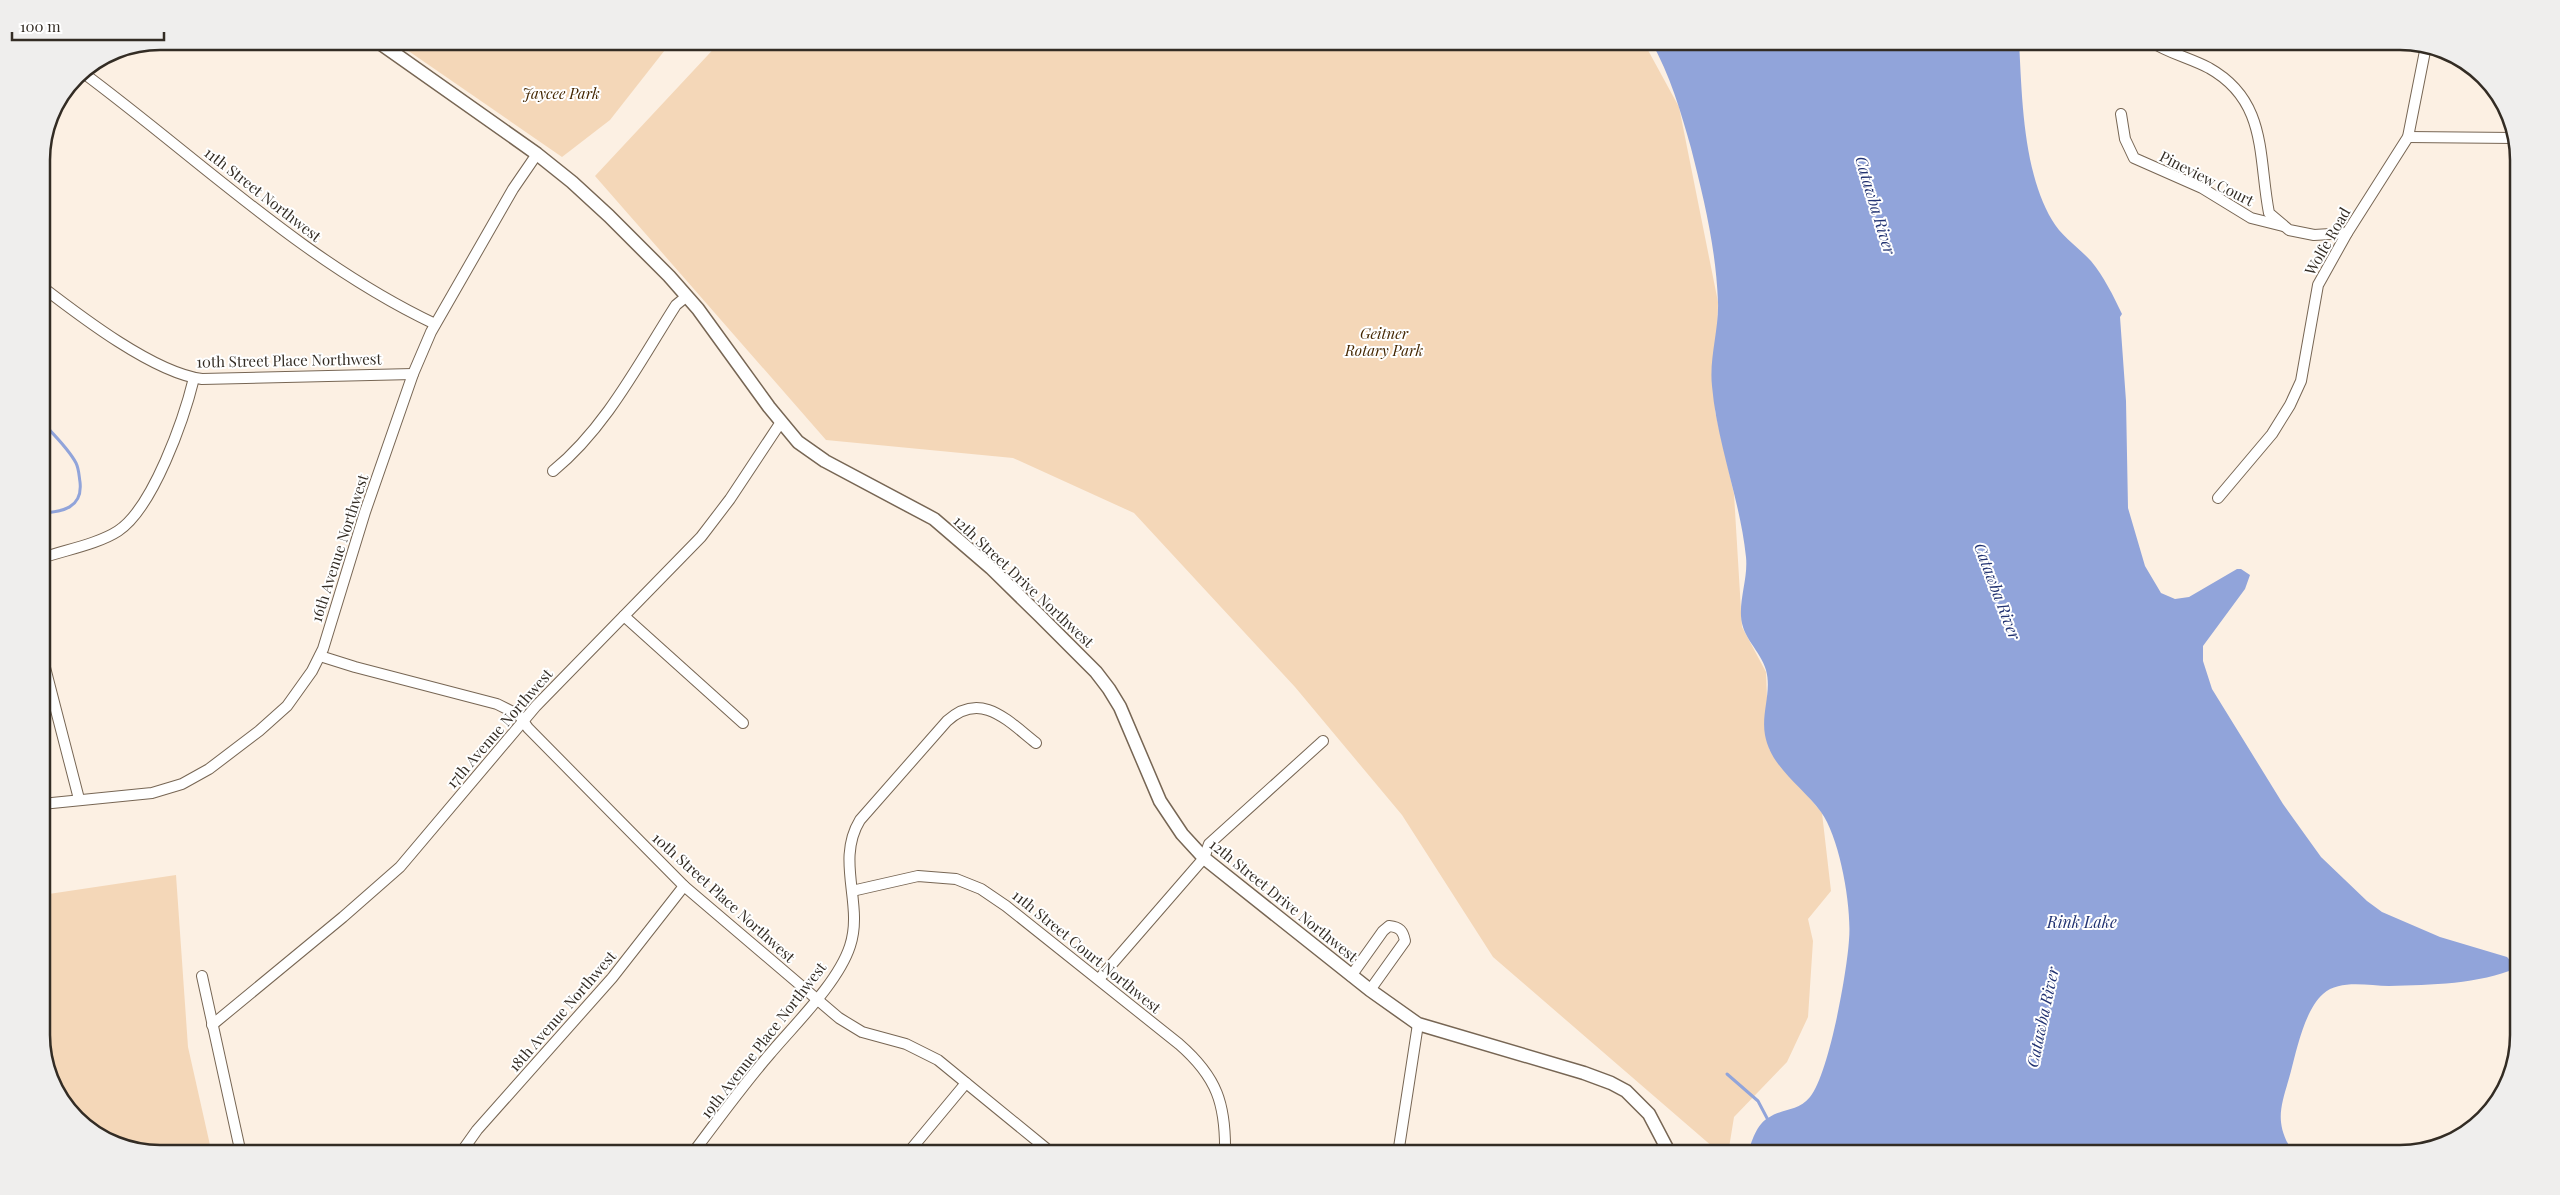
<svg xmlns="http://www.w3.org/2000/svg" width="2560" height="1195" font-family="'Playfair Display',serif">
	<rect width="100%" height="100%" fill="#fcf0e3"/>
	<g fill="#f4d7b8">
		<polygon points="394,41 672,41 610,120 562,157"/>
		<polygon points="721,41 1643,41 1679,107 1718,302 1715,411 1734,494 1742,627 1766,672 1769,749 1822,813 1831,891 1808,919 1813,941 1808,1017 1787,1062 1734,1117 1728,1154 1721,1154 1493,957 1402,815 1295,687 1134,513 1013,458 826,440 595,176"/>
		<polygon points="176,875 188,1047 212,1154 160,1154 114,1145 61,1101 42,1044 42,895"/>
	</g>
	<path fill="#91a4da" d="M1651,41H2019C2022,97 2023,171 2052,220C2061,236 2079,248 2091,261C2104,277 2113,295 2122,314L2120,317L2126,401L2128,508L2145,566L2161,593L2175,599L2189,597L2237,569H2241L2250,575L2245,589L2203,646V661L2212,689L2283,804L2321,857L2367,901L2382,912L2440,937L2507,957L2517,968C2479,984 2431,985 2389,986C2368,986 2340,979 2323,994C2305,1010 2297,1048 2291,1071C2282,1105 2272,1121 2294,1154H1748C1751,1142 1757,1124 1768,1118C1782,1108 1798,1112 1810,1097C1829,1074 1847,972 1849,940C1852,908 1840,838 1821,812C1803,787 1771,768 1765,735C1761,713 1772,692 1766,670C1760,650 1742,638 1741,616C1740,596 1748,577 1746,557C1740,499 1717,444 1712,386C1709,358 1719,330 1718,302C1716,249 1704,199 1691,148C1681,112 1670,75 1651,41Z"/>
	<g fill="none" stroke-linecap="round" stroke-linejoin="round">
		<g stroke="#91a4da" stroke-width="3">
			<path d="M42,422C54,435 68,448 76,463C79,469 79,476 80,482C83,508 62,512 42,513"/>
			<polyline points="1727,1074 1758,1101 1768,1120"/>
		</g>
		<g stroke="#776654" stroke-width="12">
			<g id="minor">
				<path d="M2150,41C2168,53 2190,58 2209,68C2268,101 2258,157 2269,213L2289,230L2314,235L2347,233"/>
				<path d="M82,72C198,158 304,262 435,324"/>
				<polyline points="2121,114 2125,139 2134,158 2202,188 2251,218 2283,226"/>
				<polyline points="2408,137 2514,138"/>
				<path d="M41,286C80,316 154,373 202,379L413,374"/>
				<path d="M553,471C606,428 640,361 676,305L687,296"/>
				<polyline points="2218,498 2272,434 2290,405 2301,381 2318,285 2347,233 2408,137 2426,46"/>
				<path d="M42,558C65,550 98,544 118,531C153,508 184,419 194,378"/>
				<polyline points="624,616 743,723"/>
				<polyline points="42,656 79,799"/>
				<polyline points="320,656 355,667 497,704 519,715 528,728 684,886 839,1018 862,1032 906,1044 938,1060 1053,1154"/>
				<polyline points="42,804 152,793 182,784 209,769 259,731 287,706 312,671 323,649 365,512 413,374 431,332 513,189 537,154"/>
				<path d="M852,891L918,876L956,879L981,889L1006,906L1179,1044C1217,1077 1226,1104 1225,1154"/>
				<polyline points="202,976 241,1154"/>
				<path d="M1351,976L1383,931L1389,926C1400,927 1403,931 1405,941L1370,990"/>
				<polyline points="1099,979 1204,858 1209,844 1323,741"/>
				<polyline points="212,1025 343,917 400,867 536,706 701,537 730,499 781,422"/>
				<polyline points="460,1154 477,1130 612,978 684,886"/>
				<path d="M692,1154C717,1121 742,1086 769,1055C794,1025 838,983 850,946C864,904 835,861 860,820L947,721C981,690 1008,721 1036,743"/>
				<polyline points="907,1154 966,1083"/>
				<polyline points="1398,1154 1418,1024"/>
			</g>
		</g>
		<g stroke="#776654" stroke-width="15">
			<polyline id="tertiary" points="377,41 537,154 572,182 609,216 669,276 698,309 769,407 798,442 825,461 934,519 991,568 1040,616 1096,672 1109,689 1120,707 1160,801 1182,834 1204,858 1370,990 1418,1024 1584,1073 1611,1083 1626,1091 1649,1114 1670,1154"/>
		</g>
		<use href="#minor" stroke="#fff" stroke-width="10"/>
		<use href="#tertiary" stroke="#fff" stroke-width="12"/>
	</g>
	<g text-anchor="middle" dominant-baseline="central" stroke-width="4" stroke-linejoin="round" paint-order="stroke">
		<g font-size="15" font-style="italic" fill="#432600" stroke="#fff">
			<text x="561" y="93">Jaycee Park</text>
			<text x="1384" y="333">Geitner<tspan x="1384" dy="17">Rotary Park</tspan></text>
		</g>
		<g font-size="15" fill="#332c24" stroke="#fff">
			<text transform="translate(2207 178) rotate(27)">Pineview Court</text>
			<text transform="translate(263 194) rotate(38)">11th Street Northwest</text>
			<text transform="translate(2327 241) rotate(-60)">Wolfe Road</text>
			<text transform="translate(289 360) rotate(-1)">10th Street Place Northwest</text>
			<text transform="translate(339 548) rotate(-72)">16th Avenue Northwest</text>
			<text transform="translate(1024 581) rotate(43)">12th Street Drive Northwest</text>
			<text transform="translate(499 728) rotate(-49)">17th Avenue Northwest</text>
			<text transform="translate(724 897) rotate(42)">10th Street Place Northwest</text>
			<text transform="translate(1284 900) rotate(39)">12th Street Drive Northwest</text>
			<text transform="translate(1087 951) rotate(39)">11th Street Court Northwest</text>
			<text transform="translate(562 1011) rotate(-49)">18th Avenue Northwest</text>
			<text transform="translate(763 1040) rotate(-52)">19th Avenue Place Northwest</text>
		</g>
		<g font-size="16" font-style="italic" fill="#213271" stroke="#fff">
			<text transform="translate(1876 205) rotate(73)">Catawba River</text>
			<text transform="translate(1998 591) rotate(69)">Catawba River</text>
			<text x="2082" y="921">Rink Lake</text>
			<text transform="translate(2042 1017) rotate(-78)">Catawba River</text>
		</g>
	</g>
	<path d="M0 0H2560V1195H0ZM160 50H2400A110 110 0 0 1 2510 160V1035A110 110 0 0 1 2400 1145H160A110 110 0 0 1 50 1035V160A110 110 0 0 1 160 50Z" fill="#efeeed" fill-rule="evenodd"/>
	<path fill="none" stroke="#332c24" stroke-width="2.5" d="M160 50H2400A110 110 0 0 1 2510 160V1035A110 110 0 0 1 2400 1145H160A110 110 0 0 1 50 1035V160A110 110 0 0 1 160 50Z"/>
	<path d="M12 32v8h152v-8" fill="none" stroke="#332c24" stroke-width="2.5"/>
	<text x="20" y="32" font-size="15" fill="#332c24" stroke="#ffffff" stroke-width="4" paint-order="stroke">100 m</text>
</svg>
